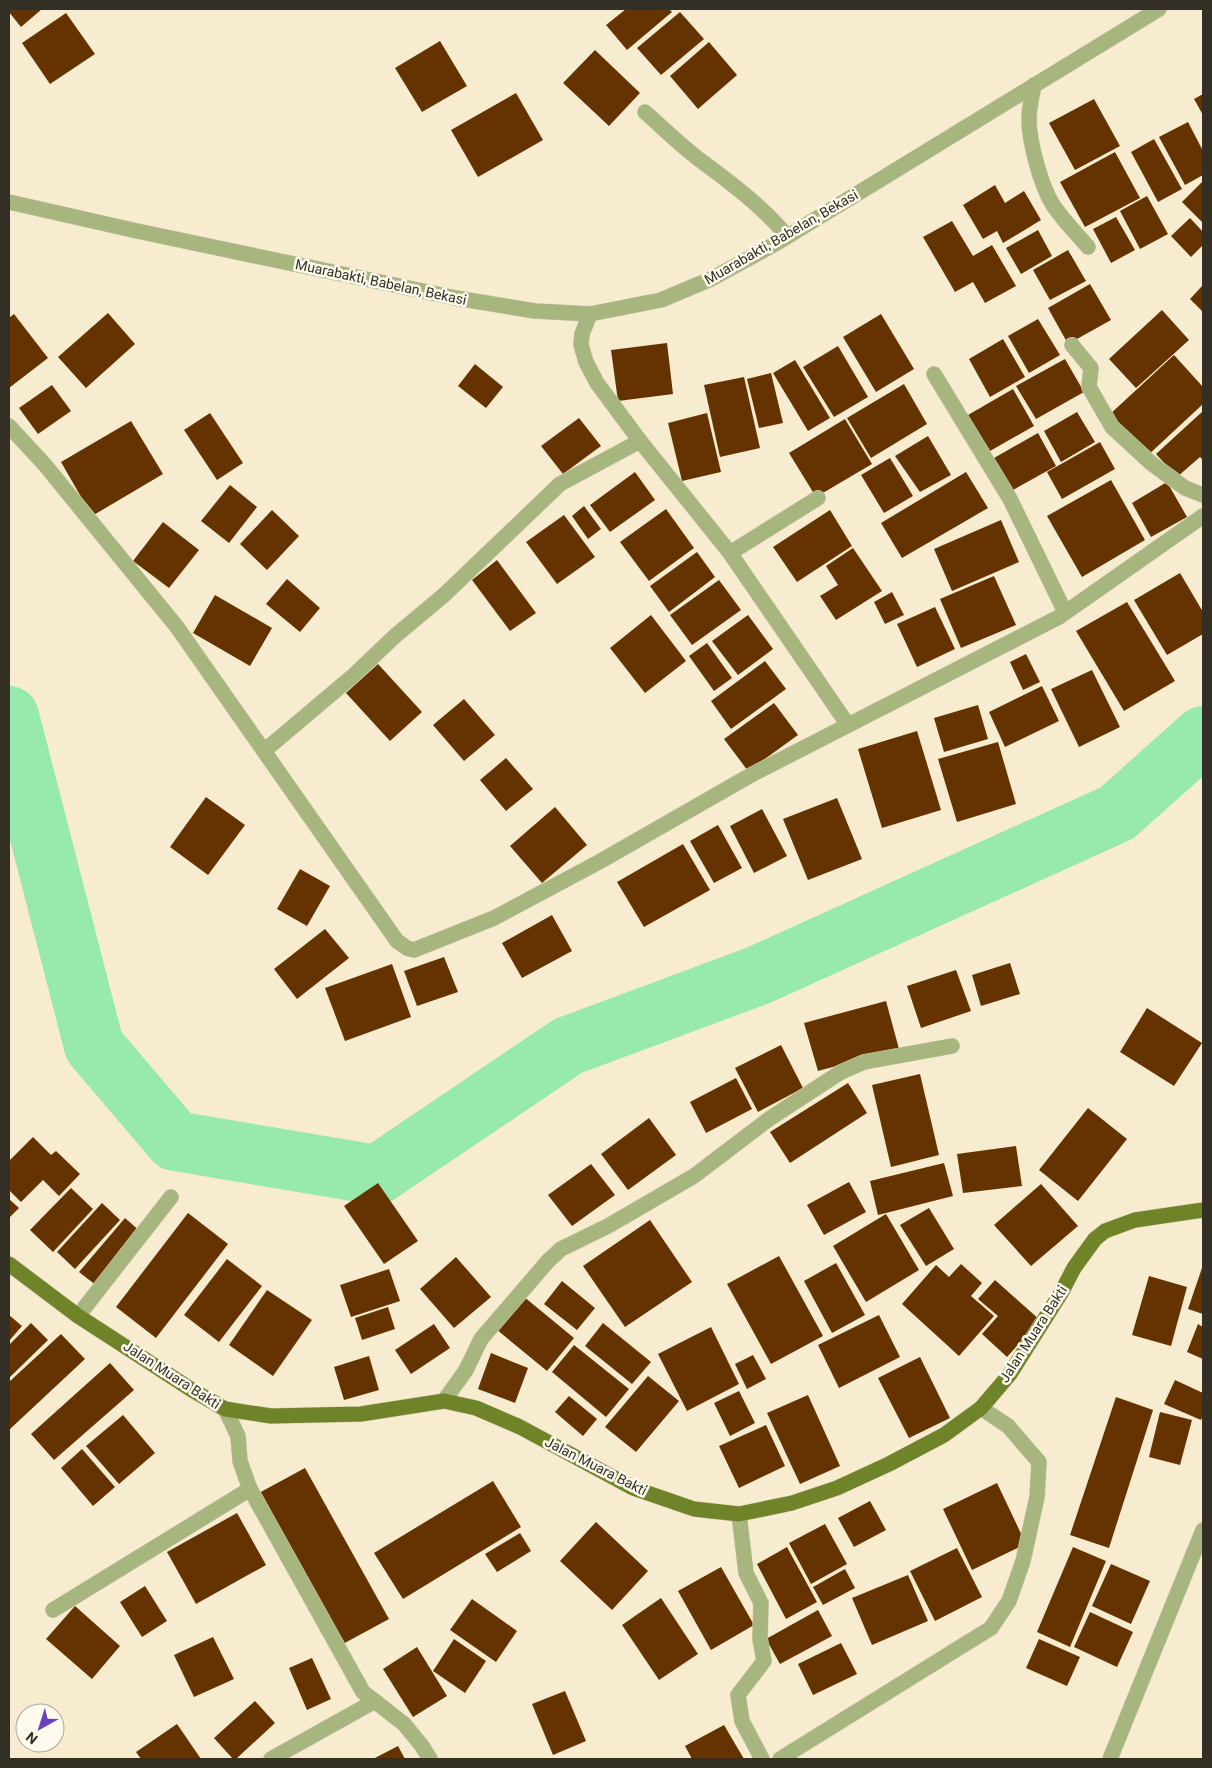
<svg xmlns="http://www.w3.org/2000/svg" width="1212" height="1768" font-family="Roboto,sans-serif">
	<rect width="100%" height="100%" fill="#f7eccf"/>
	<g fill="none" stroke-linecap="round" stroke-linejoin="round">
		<polyline stroke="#97e9ae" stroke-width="60" points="9,716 94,1046 175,1141 377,1175 568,1046 759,975 1117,813 1203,736"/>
	</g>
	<g fill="#643300">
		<polygon points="9,9 42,9 21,27 9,12"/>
		<polygon points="626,9 669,9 672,12 627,50 606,25"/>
		<polygon points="680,12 704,39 661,75 637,48"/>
		<polygon points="66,13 95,54 50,84 22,43"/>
		<polygon points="440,41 467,86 422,112 395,68"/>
		<polygon points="709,42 737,75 698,109 670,76"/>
		<polygon points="595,50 640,93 609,126 563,83"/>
		<polygon points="516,93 543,140 478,177 451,130"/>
		<polygon points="1203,94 1203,115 1194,99"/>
		<polygon points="1094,99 1120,146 1075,170 1049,123"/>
		<polygon points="1188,122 1203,151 1203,175 1185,185 1159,137"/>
		<polygon points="1154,139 1182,189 1158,202 1131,152"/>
		<polygon points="1115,152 1140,198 1085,227 1060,182"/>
		<polygon points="1203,181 1203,223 1182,202"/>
		<polygon points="995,185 1005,203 1024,191 1041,220 1003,243 997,231 983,239 963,205"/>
		<polygon points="1147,196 1168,234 1140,249 1120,211"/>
		<polygon points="1116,217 1135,250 1111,263 1093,229"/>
		<polygon points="1190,218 1203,232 1203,245 1191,257 1171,236"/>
		<polygon points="952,221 973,256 992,245 1016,286 985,303 973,282 955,292 923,237"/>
		<polygon points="1038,230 1052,256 1021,274 1006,248"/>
		<polygon points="1068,250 1086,281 1050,300 1033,270"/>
		<polygon points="1090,284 1111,320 1068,344 1048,308"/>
		<polygon points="1203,285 1203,312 1190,299"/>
		<polygon points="1162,310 1189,340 1136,388 1109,359"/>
		<polygon points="108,313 135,344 86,388 58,357"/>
		<polygon points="14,314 48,358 9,388 9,318"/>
		<polygon points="881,314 914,369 876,392 843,337"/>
		<polygon points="1038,319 1060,355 1029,373 1008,336"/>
		<polygon points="1003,339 1025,377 990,397 969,359"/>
		<polygon points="667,343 673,394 618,401 611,350"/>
		<polygon points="838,346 868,397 834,417 803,367"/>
		<polygon points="1174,355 1203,387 1203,404 1146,457 1108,416"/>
		<polygon points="1065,359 1084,392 1036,419 1016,386"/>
		<polygon points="795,360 830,418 808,431 773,373"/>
		<polygon points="475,364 503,387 486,408 458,386"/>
		<polygon points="771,373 783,423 759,428 747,379"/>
		<polygon points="744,377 760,448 720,457 704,385"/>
		<polygon points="904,384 927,424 871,458 847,418"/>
		<polygon points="52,385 71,411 38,434 19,408"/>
		<polygon points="1013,389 1034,426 990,451 968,415"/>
		<polygon points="1203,411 1203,460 1200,457 1177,477 1156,454"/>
		<polygon points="1077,412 1095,442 1061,462 1044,431"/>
		<polygon points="210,413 243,463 217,480 184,430"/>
		<polygon points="707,413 721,472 682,481 668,423"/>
		<polygon points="579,418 601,446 563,474 541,446"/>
		<polygon points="845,419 872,464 816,497 789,453"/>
		<polygon points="131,421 163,474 92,516 61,462"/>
		<polygon points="1038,433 1056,466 1013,490 994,458"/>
		<polygon points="928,436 951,475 920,492 895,456"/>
		<polygon points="1100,442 1115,469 1062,499 1047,472"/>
		<polygon points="890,458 913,496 884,513 861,475"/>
		<polygon points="635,472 655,500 610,532 590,505"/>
		<polygon points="966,472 988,508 902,558 881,523"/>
		<polygon points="1111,480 1145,540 1082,577 1047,516"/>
		<polygon points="1167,482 1187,517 1151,537 1132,503"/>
		<polygon points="230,485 257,507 229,543 201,521"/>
		<polygon points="584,506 601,529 588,539 572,516"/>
		<polygon points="666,509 694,548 649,581 620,542"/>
		<polygon points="272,510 299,536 267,570 240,544"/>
		<polygon points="830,510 852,546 797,582 773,547"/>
		<polygon points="564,515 595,557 557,584 526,542"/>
		<polygon points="1001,520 1019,562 952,591 934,549"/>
		<polygon points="163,522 199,550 169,588 133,561"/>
		<polygon points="853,548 882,591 836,620 820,596 838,585 826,566"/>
		<polygon points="697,552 715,577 669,612 650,586"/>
		<polygon points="497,560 536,613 510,631 472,580"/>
		<polygon points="1180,573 1203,612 1203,634 1167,655 1134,600"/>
		<polygon points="994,576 1016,625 961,648 940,599"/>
		<polygon points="287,579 320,608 300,632 266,604"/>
		<polygon points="719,580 741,610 692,645 670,615"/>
		<polygon points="892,592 904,615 885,624 874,602"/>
		<polygon points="215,595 272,628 250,666 193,633"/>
		<polygon points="1127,602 1175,681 1124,711 1076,631"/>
		<polygon points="935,607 955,649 917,667 897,624"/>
		<polygon points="651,615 686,661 645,693 610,648"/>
		<polygon points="748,615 773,649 738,675 712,641"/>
		<polygon points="707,643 732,678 714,691 689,656"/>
		<polygon points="1026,654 1040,682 1023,690 1010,662"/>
		<polygon points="765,661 786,689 731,729 711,701"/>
		<polygon points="378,664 422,712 390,741 346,693"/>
		<polygon points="1092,670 1120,727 1079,747 1051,689"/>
		<polygon points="1042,686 1059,721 1005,747 989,712"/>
		<polygon points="464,699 495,735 464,761 433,725"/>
		<polygon points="774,703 798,735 748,771 724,739"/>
		<polygon points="978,705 988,739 944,752 934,718"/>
		<polygon points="917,731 941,810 882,828 858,749"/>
		<polygon points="998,742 1016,804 957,822 938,759"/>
		<polygon points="506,758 533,789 506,811 480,780"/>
		<polygon points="206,797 245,825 208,875 170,847"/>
		<polygon points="837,798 862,859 808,880 783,819"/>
		<polygon points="555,807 587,845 542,883 510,846"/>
		<polygon points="762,809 787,856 754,873 730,826"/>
		<polygon points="718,825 742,868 714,883 690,841"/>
		<polygon points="683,844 710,890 644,927 617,882"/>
		<polygon points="300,869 330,886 307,926 277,909"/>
		<polygon points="552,915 572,951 522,978 502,943"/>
		<polygon points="325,929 349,958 297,999 274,969"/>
		<polygon points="444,957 458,992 417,1006 404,971"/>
		<polygon points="1010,963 1020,994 981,1006 972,975"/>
		<polygon points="392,964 411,1017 345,1041 325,988"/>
		<polygon points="956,970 971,1011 921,1028 907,986"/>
		<polygon points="886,1001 899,1049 818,1071 804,1023"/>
		<polygon points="1147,1008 1202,1043 1174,1086 1120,1052"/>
		<polygon points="781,1045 803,1088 758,1112 735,1068"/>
		<polygon points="920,1074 939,1155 891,1167 872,1085"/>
		<polygon points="736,1078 752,1109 706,1133 690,1102"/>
		<polygon points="848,1083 867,1113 790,1163 770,1132"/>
		<polygon points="1088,1108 1127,1139 1078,1201 1039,1170"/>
		<polygon points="649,1118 676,1155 628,1190 601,1154"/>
		<polygon points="33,1137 51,1155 56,1151 80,1174 59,1196 43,1180 21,1202 9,1190 9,1161"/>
		<polygon points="1016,1146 1022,1186 963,1193 957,1154"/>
		<polygon points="944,1163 953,1196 878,1215 870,1181"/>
		<polygon points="591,1164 615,1195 572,1226 548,1195"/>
		<polygon points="849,1182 866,1212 824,1235 807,1205"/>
		<polygon points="378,1183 418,1241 384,1264 344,1206"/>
		<polygon points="1041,1184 1078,1226 1031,1266 994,1225"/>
		<polygon points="71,1188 93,1209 53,1252 30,1230"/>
		<polygon points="9,1199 19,1208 9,1218"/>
		<polygon points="102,1203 120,1220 75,1269 57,1252"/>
		<polygon points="929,1208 954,1249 926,1266 900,1225"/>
		<polygon points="188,1213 228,1244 156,1338 116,1307"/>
		<polygon points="886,1214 919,1270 866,1302 833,1246"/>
		<polygon points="125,1218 142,1233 97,1286 79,1272"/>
		<polygon points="650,1220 692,1282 625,1327 583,1266"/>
		<polygon points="779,1256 823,1336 771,1364 727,1284"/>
		<polygon points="456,1257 491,1297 454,1328 420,1289"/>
		<polygon points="227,1259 262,1286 219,1342 184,1315"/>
		<polygon points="836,1263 865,1315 832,1333 804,1281"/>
		<polygon points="961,1264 982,1283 971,1296 994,1316 959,1356 902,1304 936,1265 949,1277"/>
		<polygon points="1203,1265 1203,1314 1188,1309"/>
		<polygon points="389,1269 400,1301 351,1317 340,1285"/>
		<polygon points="1149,1276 1187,1287 1171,1346 1132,1335"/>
		<polygon points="995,1280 1040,1320 1007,1357 982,1334 998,1316 978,1299"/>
		<polygon points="562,1281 595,1308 577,1330 544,1304"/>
		<polygon points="267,1290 312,1320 273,1376 229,1345"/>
		<polygon points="523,1296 574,1338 547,1371 496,1329"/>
		<polygon points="388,1307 395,1329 362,1340 355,1318"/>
		<polygon points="9,1315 22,1326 9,1341"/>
		<polygon points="879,1315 900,1357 839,1388 818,1345"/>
		<polygon points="31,1323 48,1340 9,1378 9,1345"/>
		<polygon points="603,1323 651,1362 632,1384 585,1346"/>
		<polygon points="434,1324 450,1348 411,1374 395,1350"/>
		<polygon points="1198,1324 1203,1327 1203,1359 1187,1352"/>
		<polygon points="711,1327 739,1384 687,1411 658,1354"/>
		<polygon points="61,1334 85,1359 9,1430 9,1382"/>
		<polygon points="574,1345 629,1389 606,1417 552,1372"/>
		<polygon points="491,1353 528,1368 515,1403 478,1389"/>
		<polygon points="753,1355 766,1379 747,1389 735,1364"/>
		<polygon points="369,1356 379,1390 344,1400 334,1367"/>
		<polygon points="920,1357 950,1418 909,1438 878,1378"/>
		<polygon points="110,1363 134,1390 54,1460 31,1434"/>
		<polygon points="648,1376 679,1401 636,1452 605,1427"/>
		<polygon points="1175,1380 1203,1393 1203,1415 1201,1420 1164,1404"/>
		<polygon points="739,1391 755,1423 730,1436 714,1403"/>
		<polygon points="808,1395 840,1466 800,1484 767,1413"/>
		<polygon points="569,1396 597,1419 583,1436 555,1412"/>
		<polygon points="1116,1397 1153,1410 1109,1548 1070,1535"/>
		<polygon points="1160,1412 1192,1420 1180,1465 1149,1457"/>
		<polygon points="123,1415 155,1453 119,1484 86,1446"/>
		<polygon points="766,1425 785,1466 739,1488 719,1446"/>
		<polygon points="82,1449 115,1487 93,1506 61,1468"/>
		<polygon points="305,1468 389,1619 341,1645 257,1494"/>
		<polygon points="493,1481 521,1527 403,1599 374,1553"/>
		<polygon points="997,1483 1026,1544 972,1570 943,1509"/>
		<polygon points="870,1501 886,1530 854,1547 838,1518"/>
		<polygon points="237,1513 266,1565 196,1604 167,1552"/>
		<polygon points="596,1522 648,1571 612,1610 560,1561"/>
		<polygon points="825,1524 847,1564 811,1584 789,1543"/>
		<polygon points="520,1533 531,1551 497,1572 485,1554"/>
		<polygon points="787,1547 817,1602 786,1619 757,1564"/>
		<polygon points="1073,1547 1106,1561 1070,1647 1037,1632"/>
		<polygon points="957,1548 982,1597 935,1621 910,1571"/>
		<polygon points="1111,1564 1150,1581 1131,1624 1092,1606"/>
		<polygon points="721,1567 754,1625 711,1650 678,1591"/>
		<polygon points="845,1569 855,1588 823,1605 813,1587"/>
		<polygon points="908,1575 928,1621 872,1645 852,1598"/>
		<polygon points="145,1586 167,1621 142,1637 120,1602"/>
		<polygon points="661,1598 698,1654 659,1680 622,1625"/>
		<polygon points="472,1599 517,1631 496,1662 450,1630"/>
		<polygon points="75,1606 120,1646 92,1679 46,1639"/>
		<polygon points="818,1610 832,1636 780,1664 766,1639"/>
		<polygon points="1090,1612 1133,1632 1117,1667 1074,1647"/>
		<polygon points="213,1637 234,1679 194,1697 174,1655"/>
		<polygon points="454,1639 486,1661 465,1693 433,1671"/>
		<polygon points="1039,1639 1080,1657 1067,1686 1026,1668"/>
		<polygon points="841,1643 857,1674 813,1695 798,1664"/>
		<polygon points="417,1647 447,1696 413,1717 383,1669"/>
		<polygon points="312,1658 331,1699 307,1710 289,1668"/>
		<polygon points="565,1691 586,1741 553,1755 532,1704"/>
		<polygon points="255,1701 275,1723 236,1759 233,1759 214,1738"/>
		<polygon points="177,1724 201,1759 141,1759 136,1752"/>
		<polygon points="724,1725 744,1759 692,1759 685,1746"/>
		<polygon points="398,1746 405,1759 373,1759"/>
	</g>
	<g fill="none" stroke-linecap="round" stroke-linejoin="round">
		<g stroke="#d4cab0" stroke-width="16">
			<g id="minor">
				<path d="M1034,85C1032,96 1029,108 1029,119C1029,142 1041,186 1053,205C1063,220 1076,233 1088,247"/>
				<path d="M645,112C663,128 681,146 700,160C731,183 762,206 787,236"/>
				<polyline points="9,202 137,231 456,298 535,311 590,314 661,300 711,279 775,244 1159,9"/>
				<polyline points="590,314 582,334 581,345 586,362 597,383 640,441 730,553 848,725"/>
				<polyline points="1072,345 1091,368 1089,387 1112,427 1151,463 1185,488 1203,495"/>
				<polyline points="934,374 1010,499 1065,612"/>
				<polyline points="9,426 45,465 177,627 397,941 407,948 414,950 494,918 599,862 751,775 1059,617 1203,516"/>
				<polyline points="730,553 818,498"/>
				<polyline points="264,751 354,675 395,636 444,595 560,484 640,441"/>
				<polyline points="78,1316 171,1197"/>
				<polyline points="444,1401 466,1370 481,1339 548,1261 561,1249 608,1226 694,1176 769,1119 841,1072 864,1062 952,1046"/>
				<polyline points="225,1409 238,1436 240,1461 250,1489 363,1692 404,1724 422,1746 430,1759"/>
				<polyline points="739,1514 746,1573 761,1603 760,1639 764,1661 738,1695 742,1721 762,1759"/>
				<polyline points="53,1610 250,1489"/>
				<polyline points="271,1759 375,1701"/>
				<polyline points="780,1759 991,1628 1009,1601 1023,1561 1037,1497 1039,1462 1008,1426 981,1408"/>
				<polyline points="1110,1759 1203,1530"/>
			</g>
		</g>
		<g stroke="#d4cab0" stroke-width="16">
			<polyline id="major" points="9,1264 78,1316 192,1390 225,1409 271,1416 361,1414 444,1401 476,1408 520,1427 633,1488 694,1509 739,1514 792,1503 837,1488 889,1464 944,1435 981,1408 1010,1374 1061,1293 1074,1268 1095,1239 1105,1231 1135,1220 1203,1210"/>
		</g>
		<use href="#minor" stroke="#a6b67e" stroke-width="15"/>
		<use href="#major" stroke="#6f8328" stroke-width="15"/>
	</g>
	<g text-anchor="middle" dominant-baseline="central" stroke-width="5" stroke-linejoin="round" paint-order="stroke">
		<g font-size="14" fill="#332f24" stroke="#fefaee">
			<text transform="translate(781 237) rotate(-30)">Muarabakti, Babelan, Bekasi</text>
			<text transform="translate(381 282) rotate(12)">Muarabakti, Babelan, Bekasi</text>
			<text transform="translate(1033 1334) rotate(-57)">Jalan Muara Bakti</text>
			<text transform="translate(172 1375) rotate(33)">Jalan Muara Bakti</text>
			<text transform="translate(596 1466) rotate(27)">Jalan Muara Bakti</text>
		</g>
	</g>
	<rect width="1212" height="1768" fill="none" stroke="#332f24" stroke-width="20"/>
	<g transform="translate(40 1728) rotate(219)"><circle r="24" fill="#fefaee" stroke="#ada99d"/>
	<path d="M0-4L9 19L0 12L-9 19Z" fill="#6a42ba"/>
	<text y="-8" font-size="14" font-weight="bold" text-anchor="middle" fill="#332f24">N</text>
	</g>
</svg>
